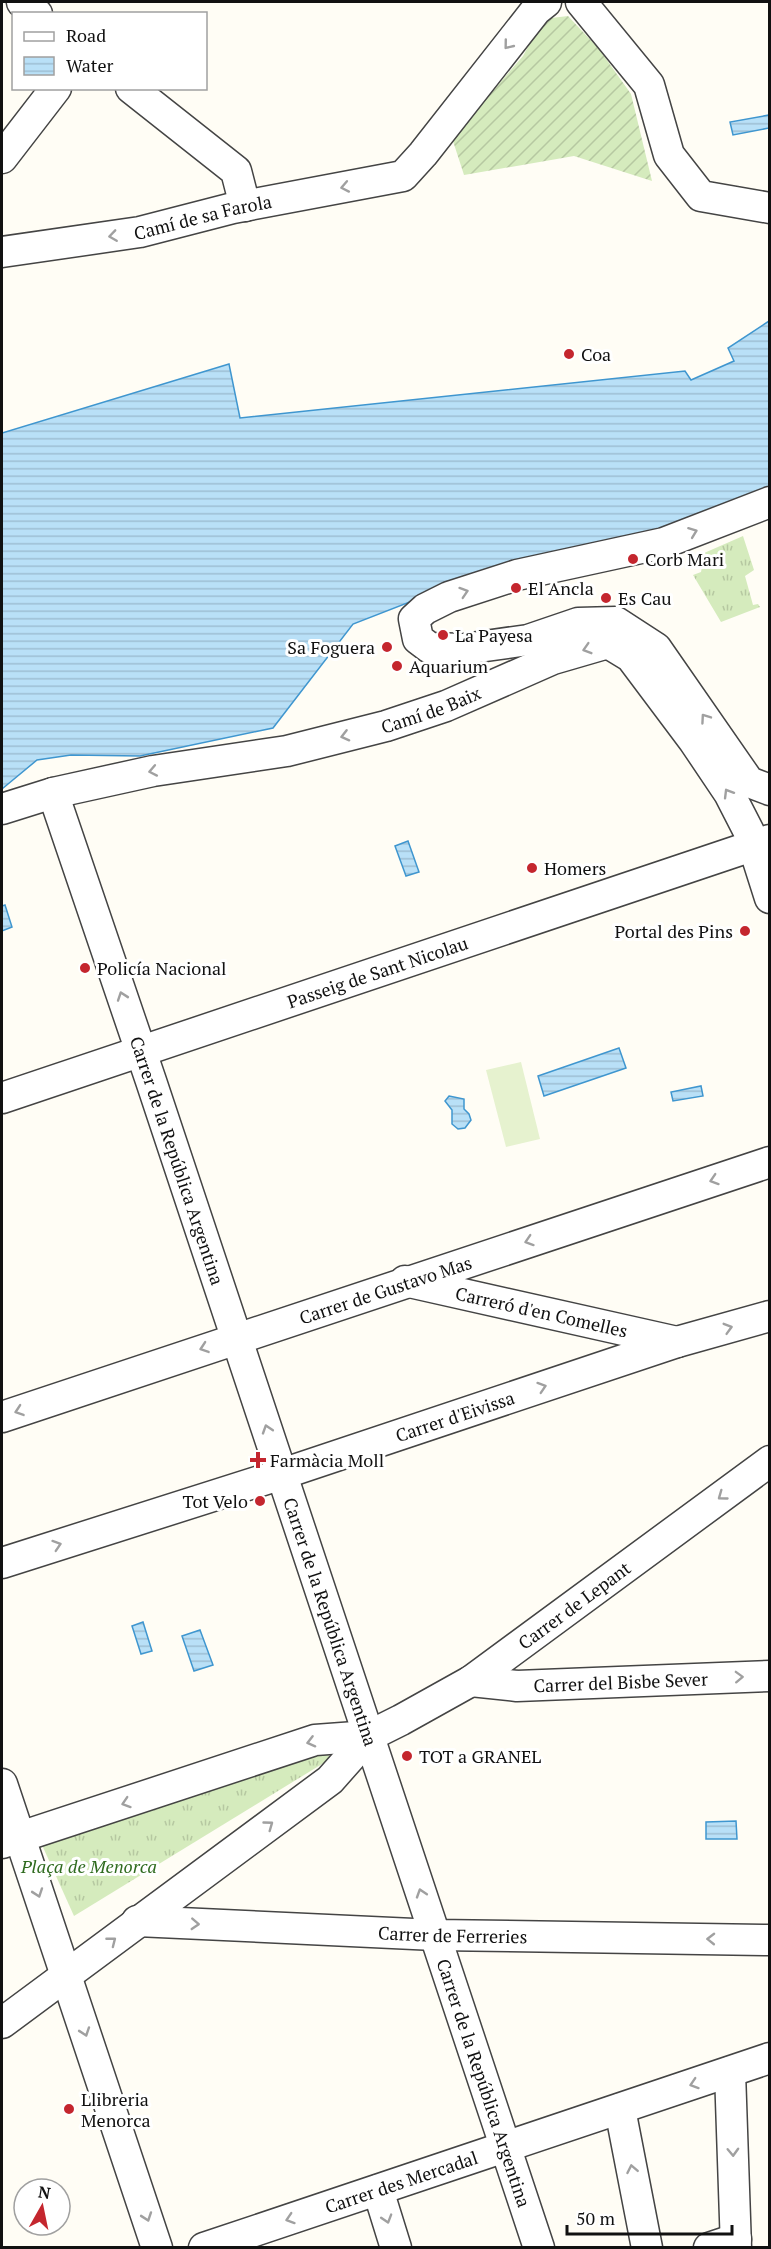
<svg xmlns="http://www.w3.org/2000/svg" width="771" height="2249" font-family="'PT Serif',serif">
	<defs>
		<pattern id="grass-tufts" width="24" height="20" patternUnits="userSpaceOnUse" patternTransform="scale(1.5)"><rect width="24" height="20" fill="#d5ebbd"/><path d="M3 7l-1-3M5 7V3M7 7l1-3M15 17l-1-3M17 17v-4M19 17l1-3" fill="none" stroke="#b6c8a1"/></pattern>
		<pattern id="garden-furrows" width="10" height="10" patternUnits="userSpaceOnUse" patternTransform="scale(1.5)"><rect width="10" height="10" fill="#d5ebbd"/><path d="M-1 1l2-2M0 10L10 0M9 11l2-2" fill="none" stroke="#b6c8a1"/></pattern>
		<pattern id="water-rules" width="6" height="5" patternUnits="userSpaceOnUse" patternTransform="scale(1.5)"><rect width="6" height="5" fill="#b9e0f7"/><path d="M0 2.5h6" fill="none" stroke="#9ebfd3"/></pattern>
	</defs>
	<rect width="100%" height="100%" fill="#fffdf5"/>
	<g fill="url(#grass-tufts)">
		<polygon points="743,536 754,570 745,576 753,605 758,604 760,607 721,622 693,575 701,572 703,562 695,557"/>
		<polygon points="326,1748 330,1759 322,1764 74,1916 42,1845"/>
	</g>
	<polygon fill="url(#garden-furrows)" points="568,16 599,49 631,94 652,181 574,156 464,175 452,138 523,56 543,19"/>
	<polygon fill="#e6f2cf" points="521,1062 540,1139 506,1147 486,1070"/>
	<g fill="url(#water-rules)" stroke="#3f96cf" stroke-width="1.5">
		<polygon points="769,115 769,128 733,135 730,122"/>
		<polygon points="769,321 769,487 660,533 497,568 353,624 273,728 140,756 71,755 37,760 2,789 2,433 229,364 240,418 685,371 691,380 734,361 728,348"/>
		<polygon points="408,841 419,872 406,876 395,846"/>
		<polygon points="5,905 12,927 2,931 2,906"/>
		<polygon points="619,1048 626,1068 544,1096 538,1076"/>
		<polygon points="701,1086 703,1096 673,1101 671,1092"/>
		<polygon points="449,1096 464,1099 464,1109 469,1114 471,1120 465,1128 458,1129 452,1124 452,1110 445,1101"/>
		<polygon points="143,1622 152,1651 141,1654 132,1626"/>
		<polygon points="200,1630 213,1665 194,1671 182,1636"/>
		<polygon points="736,1821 737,1839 706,1839 706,1822"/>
	</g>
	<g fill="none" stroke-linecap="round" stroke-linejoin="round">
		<g stroke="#444" stroke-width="33">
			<g id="minor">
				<polyline points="22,2 37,14"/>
				<polyline points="581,2 649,85 669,155 701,196 770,208"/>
				<polyline points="131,88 236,171 245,206"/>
				<polyline points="2,158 56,88"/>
				<path id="s1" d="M2,252L140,232L233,208L403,176L423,154L536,10L546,2"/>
				<polyline points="770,502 664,543 517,575 449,597 425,609 414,619 418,639 430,648 464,649 528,640 578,623 616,622 656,648 749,782 770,790"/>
				<path id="s2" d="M53,793L151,1081L539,2248"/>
				<path id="s3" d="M2,809L53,793L153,771L287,751L386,726L446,706L553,659L608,643L631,657L694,741L729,793L749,832L770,898"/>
				<path id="s4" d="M2,1098L770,840"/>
				<path id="s5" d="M405,1281L677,1342"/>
				<path id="s6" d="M2,1417L770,1162"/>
				<path id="s7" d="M2,1563L282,1474L677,1342L770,1316"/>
				<path id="s8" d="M471,1681L517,1686L770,1676"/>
				<polyline points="2,1784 157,2248"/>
				<polyline points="2,1843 315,1740 369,1736"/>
				<path id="s9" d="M137,1921L435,1935L770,1940"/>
				<path id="s10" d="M2,2023L330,1780L369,1736L401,1720L471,1681L770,1461"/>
				<polyline points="730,2072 736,2248"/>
				<polyline points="620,2109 647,2248"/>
				<polyline points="378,2190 396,2248"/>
				<path id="s11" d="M204,2248L770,2058"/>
				<polyline points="709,2248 736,2239"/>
			</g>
		</g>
		<use href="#minor" stroke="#fff" stroke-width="30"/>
	</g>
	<defs><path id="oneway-chevron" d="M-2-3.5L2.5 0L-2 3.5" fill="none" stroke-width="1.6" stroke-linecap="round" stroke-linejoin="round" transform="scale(1.5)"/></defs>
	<g stroke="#a0a0a0">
		<use href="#oneway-chevron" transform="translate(508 45) rotate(129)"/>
		<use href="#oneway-chevron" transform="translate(345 187) rotate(169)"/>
		<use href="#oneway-chevron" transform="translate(113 236) rotate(172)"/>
		<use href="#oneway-chevron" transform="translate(693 532) rotate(-21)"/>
		<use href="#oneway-chevron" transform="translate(464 592) rotate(-18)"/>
		<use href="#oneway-chevron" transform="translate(587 649) rotate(163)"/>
		<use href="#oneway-chevron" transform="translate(705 718) rotate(-125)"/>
		<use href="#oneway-chevron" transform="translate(345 736) rotate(166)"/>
		<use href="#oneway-chevron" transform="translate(153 771) rotate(169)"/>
		<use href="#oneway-chevron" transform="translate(728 793) rotate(-121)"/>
		<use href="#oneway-chevron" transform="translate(122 996) rotate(-109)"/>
		<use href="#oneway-chevron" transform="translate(714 1180) rotate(162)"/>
		<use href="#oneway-chevron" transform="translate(529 1241) rotate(162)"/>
		<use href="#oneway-chevron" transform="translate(728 1328) rotate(-16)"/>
		<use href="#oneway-chevron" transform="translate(204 1348) rotate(161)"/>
		<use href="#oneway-chevron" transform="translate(542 1387) rotate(-18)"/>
		<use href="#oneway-chevron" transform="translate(19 1411) rotate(161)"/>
		<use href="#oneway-chevron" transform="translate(267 1429) rotate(-108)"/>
		<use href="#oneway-chevron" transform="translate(722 1496) rotate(144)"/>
		<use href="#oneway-chevron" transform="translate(57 1545) rotate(-18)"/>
		<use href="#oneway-chevron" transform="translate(739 1677) rotate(-2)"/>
		<use href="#oneway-chevron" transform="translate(311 1742) rotate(166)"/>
		<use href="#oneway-chevron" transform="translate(126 1803) rotate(162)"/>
		<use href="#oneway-chevron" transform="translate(269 1825) rotate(-36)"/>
		<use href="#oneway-chevron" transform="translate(38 1893) rotate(71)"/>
		<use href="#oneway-chevron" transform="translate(421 1893) rotate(-108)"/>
		<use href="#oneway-chevron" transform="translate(195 1924) rotate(3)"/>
		<use href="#oneway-chevron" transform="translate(711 1939) rotate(-179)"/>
		<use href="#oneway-chevron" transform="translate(112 1941) rotate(-38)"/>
		<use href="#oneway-chevron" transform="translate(85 2032) rotate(71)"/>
		<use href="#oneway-chevron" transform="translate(694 2084) rotate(162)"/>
		<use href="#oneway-chevron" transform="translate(733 2152) rotate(88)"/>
		<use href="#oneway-chevron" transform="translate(632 2169) rotate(-101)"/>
		<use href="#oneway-chevron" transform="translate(147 2217) rotate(71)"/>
		<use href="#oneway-chevron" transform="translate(290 2219) rotate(162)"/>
		<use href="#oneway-chevron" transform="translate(387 2219) rotate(73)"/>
	</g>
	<g fill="#c4262e" stroke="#fff" stroke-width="2">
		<circle cx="569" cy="354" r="6"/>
		<circle cx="633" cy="559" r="6"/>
		<circle cx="516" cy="588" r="6"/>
		<circle cx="606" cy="598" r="6"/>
		<circle cx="443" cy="635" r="6"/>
		<circle cx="387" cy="647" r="6"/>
		<circle cx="397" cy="666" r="6"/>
		<circle cx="532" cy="868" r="6"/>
		<circle cx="745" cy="931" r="6"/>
		<circle cx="85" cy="968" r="6"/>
		<path d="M255 1451h6v6h6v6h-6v6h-6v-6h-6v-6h6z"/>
		<circle cx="260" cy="1501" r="6"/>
		<circle cx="407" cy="1756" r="6"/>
		<circle cx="69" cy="2109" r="6"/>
	</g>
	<g text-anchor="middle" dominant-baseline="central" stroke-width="6" stroke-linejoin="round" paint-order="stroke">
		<g font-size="18" fill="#111" stroke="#fff">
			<text stroke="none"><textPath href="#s1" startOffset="204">Camí de sa Farola</textPath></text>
			<text stroke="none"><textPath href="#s3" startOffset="441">Camí de Baix</textPath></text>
			<text stroke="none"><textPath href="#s4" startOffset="396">Passeig de Sant Nicolau</textPath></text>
			<text stroke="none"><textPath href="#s2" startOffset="388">Carrer de la República Argentina</textPath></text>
			<text stroke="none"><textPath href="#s6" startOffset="404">Carrer de Gustavo Mas</textPath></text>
			<text stroke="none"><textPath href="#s5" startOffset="140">Carreró d'en Comelles</textPath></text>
			<text stroke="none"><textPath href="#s7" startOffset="476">Carrer d'Eivissa</textPath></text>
			<text stroke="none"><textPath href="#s10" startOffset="711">Carrer de Lepant</textPath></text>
			<text stroke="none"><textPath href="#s2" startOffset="874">Carrer de la República Argentina</textPath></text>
			<text stroke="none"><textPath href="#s8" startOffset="150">Carrer del Bisbe Sever</textPath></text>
			<text stroke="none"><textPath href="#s9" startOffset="316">Carrer de Ferreries</textPath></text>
			<text stroke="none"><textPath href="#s2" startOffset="1360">Carrer de la República Argentina</textPath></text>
			<text stroke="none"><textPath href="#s11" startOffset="208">Carrer des Mercadal</textPath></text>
		</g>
		<g font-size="18" fill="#111" stroke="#fff" text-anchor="start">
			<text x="581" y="354">Coa</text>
			<text x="645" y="559">Corb Mari</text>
			<text x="528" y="588">El Ancla</text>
			<text x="618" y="598">Es Cau</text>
			<text x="455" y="635">La Payesa</text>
			<text x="375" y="647" text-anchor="end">Sa Foguera</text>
			<text x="409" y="666">Aquarium</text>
			<text x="544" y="868">Homers</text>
			<text x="733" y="931" text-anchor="end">Portal des Pins</text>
			<text x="97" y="968">Policía Nacional</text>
			<text x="270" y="1460">Farmàcia Moll</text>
			<text x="248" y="1501" text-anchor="end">Tot Velo</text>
			<text x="419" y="1756">TOT a GRANEL</text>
			<text x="81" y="2099">Llibreria<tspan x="81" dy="21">Menorca</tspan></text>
		</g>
		<g font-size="18" font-style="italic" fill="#2f6b1f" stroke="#fff">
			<text x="89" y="1866">Plaça de Menorca</text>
		</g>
	</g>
	<rect width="771" height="2249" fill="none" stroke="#111111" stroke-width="6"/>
	<rect x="12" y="12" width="195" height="78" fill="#ffffff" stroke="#a0a0a0" stroke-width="1.5"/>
	<rect x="24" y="32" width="30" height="9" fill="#ffffff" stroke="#a0a0a0" stroke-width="1.5"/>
	<text x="66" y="42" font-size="18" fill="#111111">Road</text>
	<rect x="24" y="57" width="30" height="18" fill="url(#water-rules)" stroke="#a0a0a0" stroke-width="1.5"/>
	<text x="66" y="72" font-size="18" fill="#111111">Water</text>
	<g transform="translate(42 2207) rotate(9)"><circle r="28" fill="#ffffff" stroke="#a0a0a0" stroke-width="1.5"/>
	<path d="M0-4.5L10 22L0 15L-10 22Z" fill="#c4262e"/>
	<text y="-9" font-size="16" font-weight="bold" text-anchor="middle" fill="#111111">N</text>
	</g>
	<path d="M567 2225v9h165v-9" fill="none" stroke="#111111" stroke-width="3"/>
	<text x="576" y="2225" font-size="18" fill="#111111" stroke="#ffffff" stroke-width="4.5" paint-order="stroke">50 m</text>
</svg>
